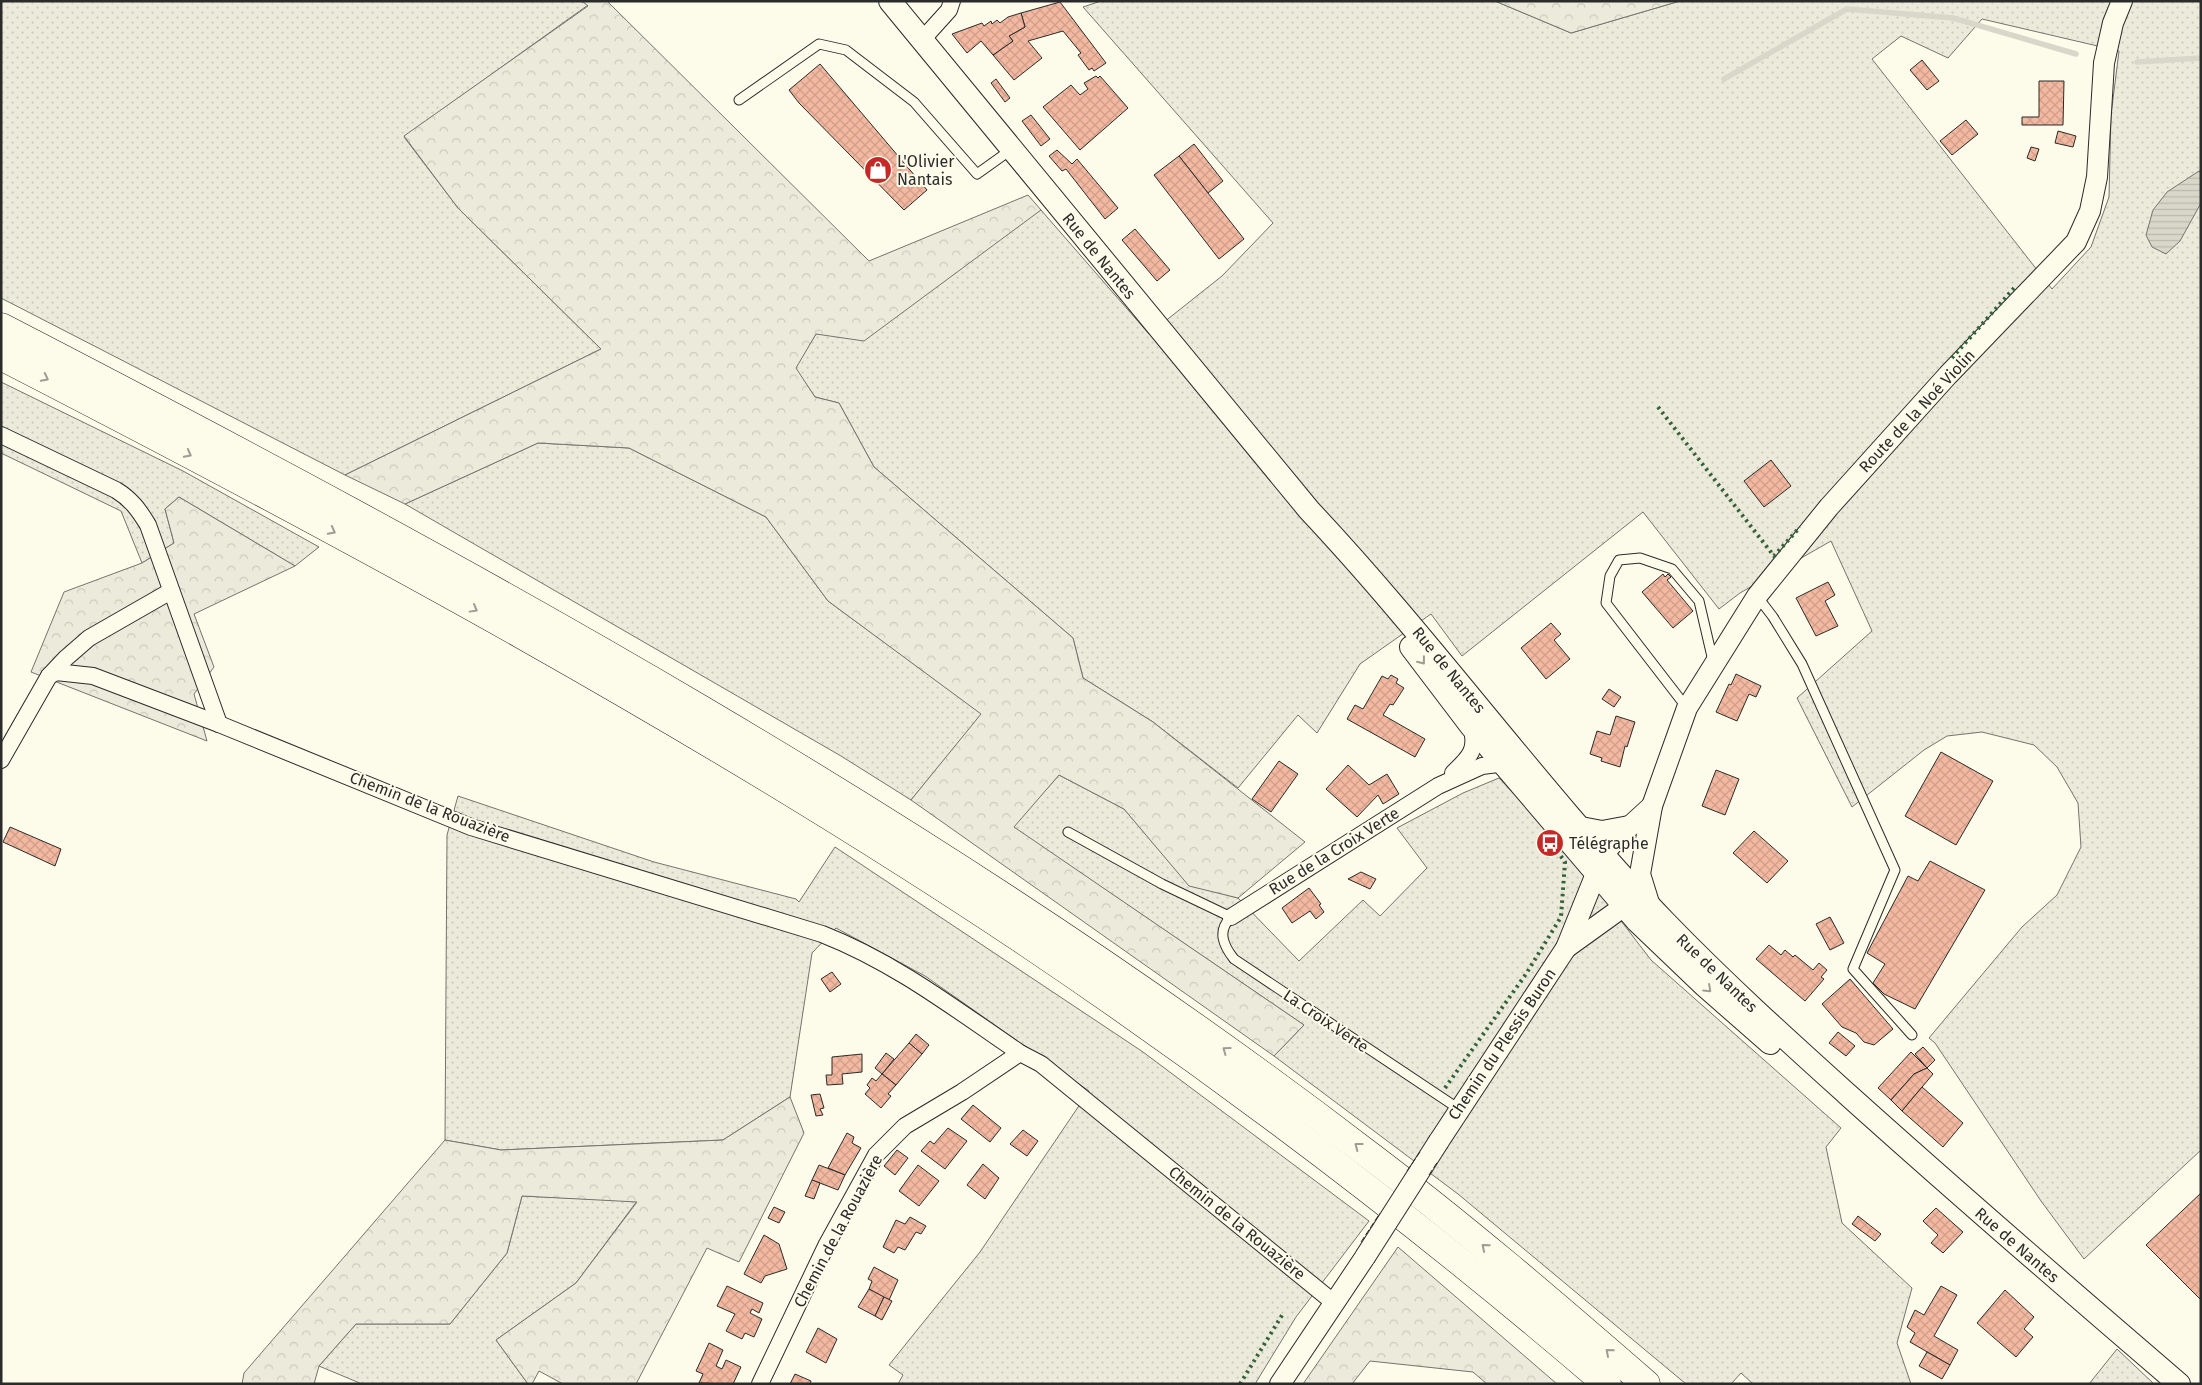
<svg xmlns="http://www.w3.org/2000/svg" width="2202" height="1385" font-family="'Fira Sans',sans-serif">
	<defs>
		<pattern id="grass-dots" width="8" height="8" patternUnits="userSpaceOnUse" patternTransform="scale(1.25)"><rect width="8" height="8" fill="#ecebdb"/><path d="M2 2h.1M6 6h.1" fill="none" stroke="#cbcabc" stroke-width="1.8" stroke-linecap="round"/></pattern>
		<pattern id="forest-crowns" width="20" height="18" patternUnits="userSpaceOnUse" patternTransform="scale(1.25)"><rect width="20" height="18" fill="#ecebdb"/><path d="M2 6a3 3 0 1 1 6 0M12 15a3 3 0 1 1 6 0" fill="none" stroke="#cbcabc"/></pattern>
		<pattern id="water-rules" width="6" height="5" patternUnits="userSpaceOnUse" patternTransform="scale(1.25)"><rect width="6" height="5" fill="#d8d7c9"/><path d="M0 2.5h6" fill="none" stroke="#bab9ad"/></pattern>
		<pattern id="building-cross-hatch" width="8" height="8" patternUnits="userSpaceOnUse" patternTransform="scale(1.25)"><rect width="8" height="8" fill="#f2b8a0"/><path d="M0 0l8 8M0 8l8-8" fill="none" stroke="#d09e8a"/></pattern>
	</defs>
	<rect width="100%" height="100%" fill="#fdfbea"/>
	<g fill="url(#grass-dots)" stroke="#74746e" fill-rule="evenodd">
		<polygon points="1,1 582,1 588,5 404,137 458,208 601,349 345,475 1,298"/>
		<path d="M1101,1H1495L1571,33L1680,1H2201V1150L2084,1259L2041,1201L1935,1043L1929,1038L2022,927L2057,895L2081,847L2078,803L2057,767L2034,745L1982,732L1947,736L1924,750L1852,807L1797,698L1872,631L1831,541L1740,593L1719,609L1643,512L1462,656L1431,614L1360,664L1317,733L1298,715L1238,788L1153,722L1083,678L1073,638L874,467L839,403L815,397L795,368L816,334L1041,210L1149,334L1222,276L1273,223L1083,7ZM1982,19L2119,51L2111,115L2109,197L2091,247L2052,289L1872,59L1901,36L1948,58Z"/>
		<polygon points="1,382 183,471 319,547 295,566 179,497 165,509 174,543 142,563 121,511 1,453"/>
		<polygon points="538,443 629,448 766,517 828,601 982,714 911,800 841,756 405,504"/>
		<polygon points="1059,775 1124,809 1189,885 1238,898 1299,961 1363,900 1380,916 1427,868 1397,828 1463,793 1499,778 1566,849 1651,960 1841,1128 1826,1147 1842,1223 1912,1288 1897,1343 1911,1384 1753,1384 1741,1373 1731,1384 1686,1384 1458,1194 1274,1056 1304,1025 1013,827"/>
		<polygon points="458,796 654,862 796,899 799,902 835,847 1143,1052 1369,1221 1296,1317 1255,1384 898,1384 903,1375 889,1365 980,1252 1089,1091 925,976 836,928 812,953 790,1097 723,1140 501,1150 445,1140 447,835"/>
		<polygon points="522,1196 637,1201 576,1283 496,1340 528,1384 362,1384 319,1366 356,1324 450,1324 507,1253"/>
		<polygon points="2117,1349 2154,1384 2089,1384"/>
	</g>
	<g fill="url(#forest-crowns)" stroke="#74746e">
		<polygon points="582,1 607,1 869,261 1028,195 1041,210 864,341 816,334 796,368 815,397 839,403 874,467 1073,638 1083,678 1153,722 1305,842 1238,898 1189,886 1124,809 1059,775 1014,827 1304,1025 1274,1056 911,800 981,714 828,601 766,517 629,448 538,443 405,504 345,475 601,349 458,208 404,136 588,6"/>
		<polygon points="1495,1 1680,1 1571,33"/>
		<polygon points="179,497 295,566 194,614 214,667 194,694 207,741 31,672 64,592 142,563 174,543 165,509"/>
		<polygon points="790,1097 804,1133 739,1262 707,1248 636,1384 563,1384 539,1371 532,1384 528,1384 496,1340 576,1283 637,1202 522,1196 507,1253 450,1324 356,1324 319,1366 314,1384 242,1384 244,1373 445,1140 501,1150 723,1140"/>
		<polygon points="1398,1247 1557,1384 1487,1384 1473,1372 1370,1361 1352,1384 1303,1384"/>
	</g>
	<polygon fill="url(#water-rules)" stroke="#74746e" points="2199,171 2201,172 2201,203 2180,241 2166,254 2152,247 2146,235 2153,210 2167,192"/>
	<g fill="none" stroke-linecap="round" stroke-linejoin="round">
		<g stroke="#d8d7c9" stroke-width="5.5">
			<polyline points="2137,62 2201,58"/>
			<polyline points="1724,79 1847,9 1953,18 2076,54"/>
		</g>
	</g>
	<g fill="url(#building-cross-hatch)" stroke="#2b2b2b">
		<polygon points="1060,2 1106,63 1094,71 1092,68 1089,70 1078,55 1081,53 1063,31 1028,41 1042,58 1014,80 993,55 1013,41 1009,36 1025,27 1021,13"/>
		<polygon points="1021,13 1025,27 1009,36 1013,41 993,55 981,41 967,53 952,34 982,23 984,26 991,21 992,24 997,20 1000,23 1008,17"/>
		<polygon points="1922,60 1939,81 1927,90 1910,70"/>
		<polygon points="820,64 927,190 904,210 799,103 789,90"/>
		<polygon points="1096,76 1098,78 1100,76 1128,108 1080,150 1043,107 1071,85 1080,95 1088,89 1084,83"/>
		<polygon points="996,79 1010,98 1005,102 991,83"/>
		<polygon points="2039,81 2064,81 2063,125 2022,125 2022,117 2039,117"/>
		<polygon points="1031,115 1050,139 1041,146 1022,121"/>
		<polygon points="1966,120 1978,134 1952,155 1940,141"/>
		<polygon points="2058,131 2076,136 2073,147 2055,143"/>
		<polygon points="1194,144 1223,181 1208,193 1179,156"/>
		<polygon points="2031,147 2039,149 2035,161 2027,158"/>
		<polygon points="1057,150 1072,164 1077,159 1118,208 1105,219 1066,169 1062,171 1049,156"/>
		<polygon points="1179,156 1244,239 1219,259 1154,175"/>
		<polygon points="1135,229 1170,270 1157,281 1122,240"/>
		<polygon points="1771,460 1791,486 1764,507 1744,481"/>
		<polygon points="1663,574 1665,577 1668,574 1671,577 1667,580 1693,611 1673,628 1642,592"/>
		<polygon points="1828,582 1835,595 1825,601 1838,626 1816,636 1796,598"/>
		<polygon points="1551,623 1561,634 1554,640 1570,659 1546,679 1521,648"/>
		<polygon points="1736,674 1761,686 1756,697 1749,694 1737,721 1716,712 1729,684 1731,685"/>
		<polygon points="1391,675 1398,679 1396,683 1404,688 1393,705 1390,704 1383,715 1425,739 1415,757 1347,719 1355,705 1363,709 1382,676 1388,679"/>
		<polygon points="1609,689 1621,697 1614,707 1602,699"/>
		<polygon points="1616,716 1635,722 1627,747 1625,746 1620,767 1601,761 1602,758 1590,754 1597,731 1610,735"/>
		<polygon points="1941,752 1993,781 1956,845 1905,816"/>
		<polygon points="1279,761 1298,774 1271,812 1252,799"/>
		<polygon points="1348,765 1369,785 1387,774 1399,794 1383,804 1378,795 1357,817 1326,789"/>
		<polygon points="1716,770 1739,779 1725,815 1702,806"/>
		<polygon points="10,827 61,849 55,866 3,842"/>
		<polygon points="1754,831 1788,861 1767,883 1733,853"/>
		<polygon points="1930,861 1985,890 1915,1009 1884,994 1873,983 1885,964 1867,953 1908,876 1918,881"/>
		<polygon points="1361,872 1376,879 1370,889 1348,879"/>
		<polygon points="1309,888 1321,904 1319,905 1324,912 1316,919 1310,911 1292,923 1282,908"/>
		<polygon points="1830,917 1844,943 1830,950 1816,924"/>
		<polygon points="1769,945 1781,955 1785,950 1793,957 1795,955 1813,970 1819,963 1827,970 1821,977 1824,979 1805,1001 1756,959"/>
		<polygon points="832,972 841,984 830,992 821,979"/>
		<polygon points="1850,979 1893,1029 1874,1045 1864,1042 1856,1033 1842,1027 1822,1004"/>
		<polygon points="1838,1032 1855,1046 1846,1056 1829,1043"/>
		<polygon points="916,1034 929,1045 922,1054 909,1043"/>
		<polygon points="909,1043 922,1054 896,1085 882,1074"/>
		<polygon points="1923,1047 1935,1060 1927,1068 1915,1054"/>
		<polygon points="1911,1052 1927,1068 1914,1074 1891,1100 1878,1088"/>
		<polygon points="886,1053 894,1059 882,1074 875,1068"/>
		<polygon points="862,1054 862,1072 842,1074 843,1084 827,1085 826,1075 832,1075 832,1057"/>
		<polygon points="1927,1068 1933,1074 1902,1111 1891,1100 1914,1074"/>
		<polygon points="882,1074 896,1085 888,1094 891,1096 881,1108 865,1094 870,1088 867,1085 872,1078 876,1081"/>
		<polygon points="1922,1087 1963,1123 1943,1147 1902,1111"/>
		<polygon points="820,1094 824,1108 820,1109 823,1115 816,1116 811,1095"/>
		<polygon points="973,1105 1001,1128 990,1142 961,1119"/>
		<polygon points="948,1128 967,1141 945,1169 921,1151 930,1141 934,1144"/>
		<polygon points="1023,1130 1038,1141 1027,1156 1010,1144"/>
		<polygon points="847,1133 854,1137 852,1143 861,1148 845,1175 828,1168"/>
		<polygon points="897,1150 908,1158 895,1175 884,1166"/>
		<polygon points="983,1164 999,1178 985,1199 967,1185"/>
		<polygon points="819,1165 845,1175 838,1190 812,1180"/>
		<polygon points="918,1165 939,1181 919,1206 899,1191"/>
		<polygon points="812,1180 820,1183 814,1199 805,1196"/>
		<polygon points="2201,1193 2201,1300 2146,1245"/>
		<polygon points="774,1207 785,1212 779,1223 768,1218"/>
		<polygon points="1936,1208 1963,1232 1943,1253 1931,1243 1938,1235 1923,1221"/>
		<polygon points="1858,1216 1881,1234 1875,1241 1852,1224"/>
		<polygon points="910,1217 926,1226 921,1234 916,1232 905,1250 898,1247 894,1253 883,1247 896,1220 905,1224"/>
		<polygon points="764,1235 779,1244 787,1269 765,1276 761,1283 744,1274"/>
		<polygon points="874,1267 898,1280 889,1300 869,1289 872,1281 868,1279"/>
		<polygon points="727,1286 763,1303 759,1313 752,1309 750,1313 762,1319 754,1337 745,1333 742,1339 726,1331 735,1314 717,1306"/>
		<polygon points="1941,1286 1957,1295 1934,1336 1958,1350 1950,1365 1910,1342 1915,1333 1907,1327 1915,1310 1924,1315"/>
		<polygon points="869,1289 884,1297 875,1316 858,1307"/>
		<polygon points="2005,1290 2034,1317 2024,1329 2033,1337 2016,1357 1977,1323"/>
		<polygon points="884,1297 892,1301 882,1320 875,1316"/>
		<polygon points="818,1328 837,1339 826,1363 806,1352"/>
		<polygon points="709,1343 723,1350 716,1366 722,1369 726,1360 741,1367 733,1384 699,1383 703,1374 696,1371"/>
		<polygon points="1927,1352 1950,1365 1942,1379 1919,1366"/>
		<polygon points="795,1374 811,1381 810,1384 790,1384"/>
	</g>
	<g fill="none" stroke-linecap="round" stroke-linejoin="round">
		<g stroke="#2b2b2b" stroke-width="11">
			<g id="service">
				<polyline points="739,100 819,44 846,50 914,102 977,174 1012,149"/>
				<polyline points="1757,596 1773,617 1802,664 1895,870 1853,969 1912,1035"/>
				<polyline points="1687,708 1606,603 1610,576 1619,560 1640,558 1672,569 1699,601 1713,661"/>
				<path d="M1068,832L1162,884L1231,917C1217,931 1223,945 1234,959L1459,1109"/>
			</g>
		</g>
		<g stroke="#2b2b2b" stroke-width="18">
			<g id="minor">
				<polyline points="922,40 949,10 952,1"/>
				<path d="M1,435L116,490C131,499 139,510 148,525L219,724"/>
				<path d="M49,676L56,672L93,676L219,724L471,827L822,934C896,963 955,1009 1020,1053L1041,1064L1327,1297L1335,1301"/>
				<polyline points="1,760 49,676 66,658 89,638 171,591"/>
				<path d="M1453,773C1470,757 1478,749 1471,726"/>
				<polyline points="1231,917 1438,786 1482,766 1498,764 1507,768"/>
				<polyline points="760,1384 827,1244 876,1155 905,1126 962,1092 1020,1053"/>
			</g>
		</g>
		<g stroke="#2b2b2b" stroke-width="22">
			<g id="tertiary">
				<polyline points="1581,827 1602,831 1629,826"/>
				<polyline points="1649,903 1640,874 1652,806 1687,708 1757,596 1829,507 1948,375 2076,242 2090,211 2097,177 2104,63 2113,23 2122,1"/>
				<polyline points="1566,948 1616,912 1623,905 1629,890"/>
				<polyline points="1439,1141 1566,948 1604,854 1617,838 1652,806"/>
				<polyline points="1280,1384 1365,1257"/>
			</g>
		</g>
		<g stroke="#2b2b2b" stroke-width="24">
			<g id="secondary">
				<path d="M890,1L1309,510C1434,643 1540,792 1666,923C1724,983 1785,1038 1847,1094C1956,1192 2067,1288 2179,1384"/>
				<polyline points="1411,647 1471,726 1637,921 1705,986 1770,1043"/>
			</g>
		</g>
		<g stroke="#2b2b2b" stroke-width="29">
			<g id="trunk">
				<path d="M1,327C473,571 942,828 1365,1152C1462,1225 1554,1304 1646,1384"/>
				<path d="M1,356C351,536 699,724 1026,942C1228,1078 1422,1225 1607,1384"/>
			</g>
		</g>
		<use href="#service" stroke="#fdfbea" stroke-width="9"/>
		<use href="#minor" stroke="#fdfbea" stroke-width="16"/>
		<use href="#tertiary" stroke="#fdfbea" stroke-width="20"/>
		<use href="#secondary" stroke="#fdfbea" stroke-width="22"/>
		<use href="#trunk" stroke="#fdfbea" stroke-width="28"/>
		<g stroke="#2b2b2b" stroke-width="22" stroke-linecap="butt">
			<polyline id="tertiary-bridge" points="1365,1257 1439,1141"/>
		</g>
		<use href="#tertiary-bridge" stroke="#fdfbea" stroke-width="20"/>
		<g stroke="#34623c" stroke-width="4" stroke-dasharray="2.5 4" stroke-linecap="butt">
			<polyline points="1952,358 2015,287"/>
			<polyline points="1658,407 1774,556 1800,527"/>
			<polyline points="1445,1088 1526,974 1561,917 1565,862 1555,848"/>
			<polyline points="1240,1384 1284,1312"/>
		</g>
		<g stroke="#2b2b2b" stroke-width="1" stroke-dasharray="6 2.5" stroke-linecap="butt">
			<polyline points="1407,1171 1420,1152"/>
			<polyline points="1429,1175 1438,1161"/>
			<polyline points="1361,1242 1380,1213"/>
		</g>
	</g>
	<defs><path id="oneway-chevron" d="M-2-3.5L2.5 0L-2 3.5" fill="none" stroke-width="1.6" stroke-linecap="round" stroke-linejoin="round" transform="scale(1.25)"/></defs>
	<g stroke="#9e9d94">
		<use href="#oneway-chevron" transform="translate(45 378) rotate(27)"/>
		<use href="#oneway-chevron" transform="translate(188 454) rotate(28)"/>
		<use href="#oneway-chevron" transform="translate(332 531) rotate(28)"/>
		<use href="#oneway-chevron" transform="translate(474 609) rotate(29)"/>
		<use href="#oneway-chevron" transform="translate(1422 661) rotate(52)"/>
		<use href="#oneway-chevron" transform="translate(1708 989) rotate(43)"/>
		<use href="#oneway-chevron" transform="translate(1226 1050) rotate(-144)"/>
		<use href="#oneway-chevron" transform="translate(1358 1146) rotate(-143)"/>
		<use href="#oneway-chevron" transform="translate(1485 1247) rotate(-140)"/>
		<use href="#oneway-chevron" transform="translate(1609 1352) rotate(-139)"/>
	</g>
	<defs>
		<g id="shop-disc" transform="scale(1.4375)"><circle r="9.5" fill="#c62828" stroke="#fdfbea"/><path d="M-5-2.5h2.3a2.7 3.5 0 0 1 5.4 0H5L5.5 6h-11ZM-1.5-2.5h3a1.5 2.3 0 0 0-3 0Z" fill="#fff"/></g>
		<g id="bus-disc" transform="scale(1.4375)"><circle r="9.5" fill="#c62828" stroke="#fdfbea"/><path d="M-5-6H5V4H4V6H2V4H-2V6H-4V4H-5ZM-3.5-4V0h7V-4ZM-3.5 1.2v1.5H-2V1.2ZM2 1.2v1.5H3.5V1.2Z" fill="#fff"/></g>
	</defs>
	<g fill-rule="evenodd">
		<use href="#shop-disc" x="878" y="170"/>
		<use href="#bus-disc" x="1550" y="843"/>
	</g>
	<g text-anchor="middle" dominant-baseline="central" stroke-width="4" stroke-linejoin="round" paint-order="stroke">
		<g font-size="16" fill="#2b2b2b" stroke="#fdfbea" text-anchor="start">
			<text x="897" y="161">L'Olivier<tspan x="897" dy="18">Nantais</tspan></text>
			<text x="1569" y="843">Télégraphe</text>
		</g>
		<g font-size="16" fill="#2b2b2b" stroke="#fdfbea">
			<text transform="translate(1099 256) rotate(51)">Rue de Nantes</text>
			<text transform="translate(1917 411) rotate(-47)">Route de la Noé Violin</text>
			<text transform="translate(1449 670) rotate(51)">Rue de Nantes</text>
			<text transform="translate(430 807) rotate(21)">Chemin de la Rouazière</text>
			<text transform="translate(1334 851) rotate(-32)">Rue de la Croix Verte</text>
			<text transform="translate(1717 973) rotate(44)">Rue de Nantes</text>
			<text transform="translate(1326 1021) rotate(34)">La Croix Verte</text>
			<text transform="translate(1502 1044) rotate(-56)">Chemin du Plessis Buron</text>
			<text transform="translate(1237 1223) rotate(39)">Chemin de la Rouazière</text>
			<text transform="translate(838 1231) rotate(-62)">Chemin de la Rouazière</text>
			<text transform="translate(2017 1245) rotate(41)">Rue de Nantes</text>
		</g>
	</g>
	<rect width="2202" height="1385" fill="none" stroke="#2b2b2b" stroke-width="5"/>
</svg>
